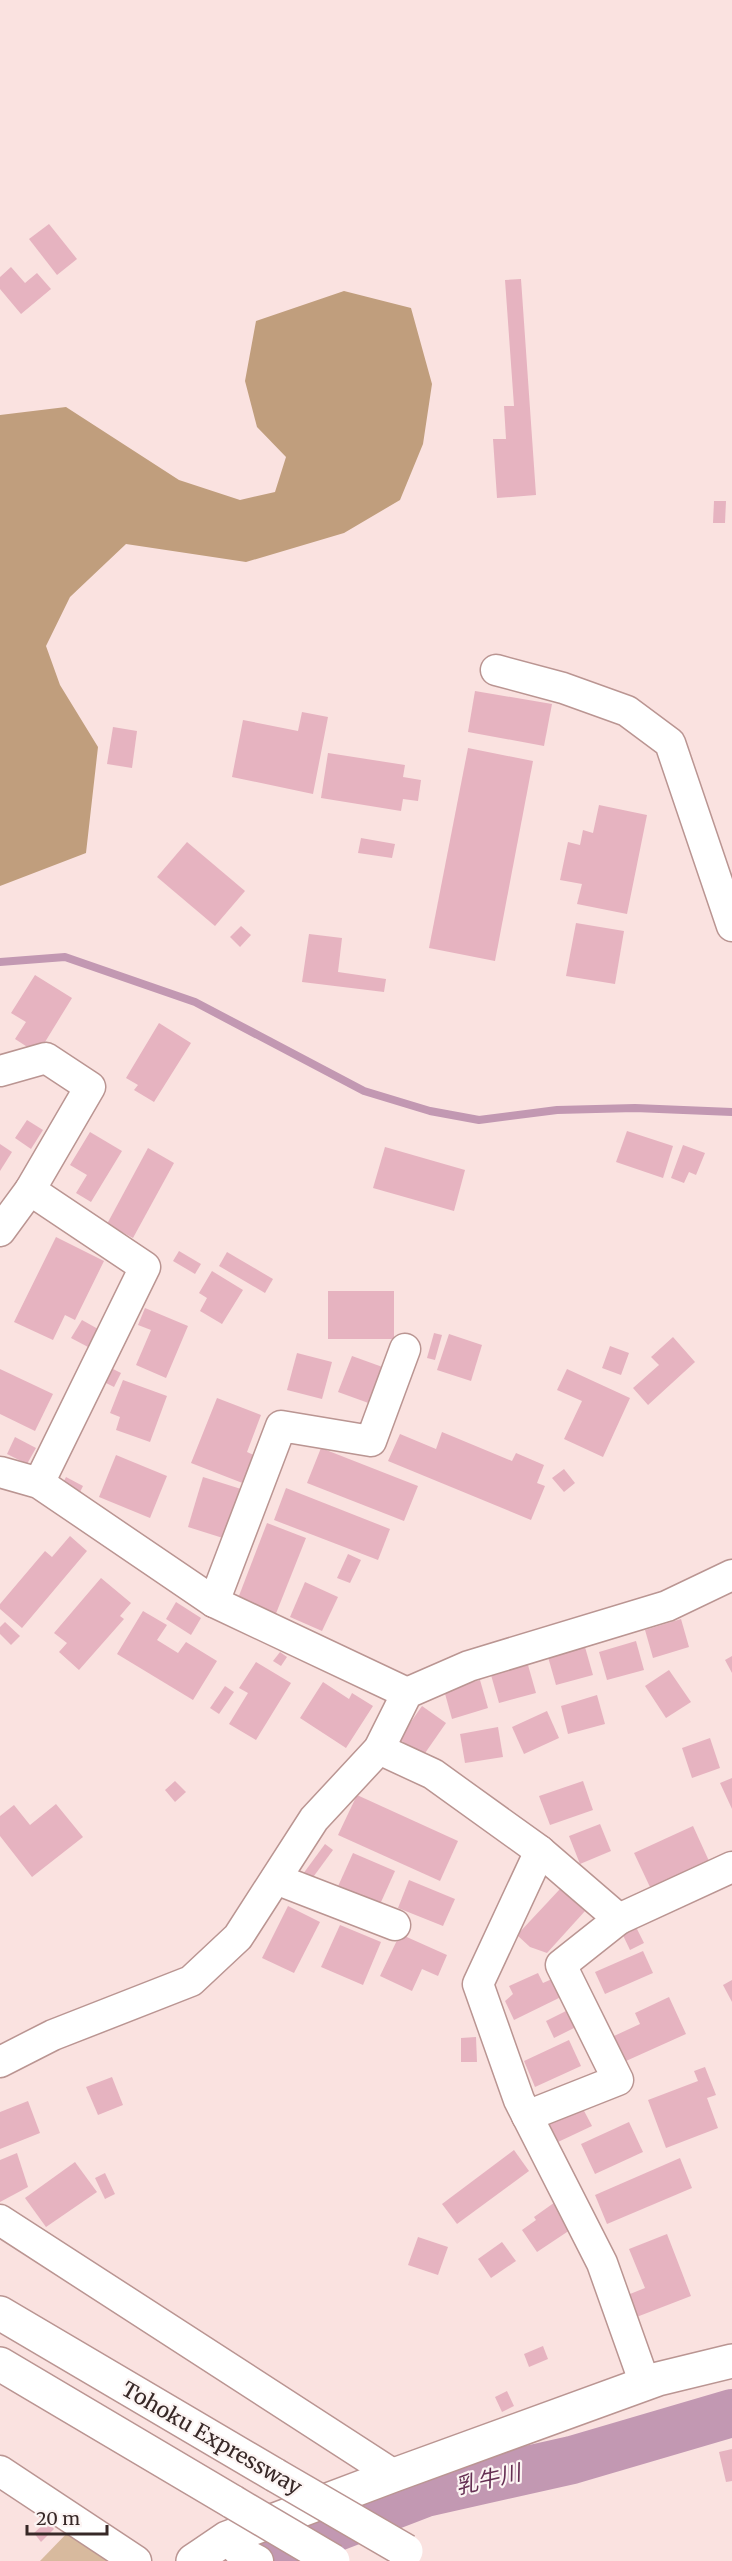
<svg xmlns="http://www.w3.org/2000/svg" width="732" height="2561" font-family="Merriweather,'Noto Sans JP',serif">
	<rect width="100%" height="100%" fill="#fae2e0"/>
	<polygon fill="#d8ba9e" points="71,2529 117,2561 40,2561"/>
	<polygon fill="#c09e7d" points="344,291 411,308 432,384 423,444 400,500 344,533 246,562 126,544 70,597 46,646 60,685 98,747 86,853 0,886 0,415 66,407 179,480 240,500 275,492 286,457 257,427 245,381 256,321"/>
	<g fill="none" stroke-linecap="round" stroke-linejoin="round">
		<polyline stroke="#c298b2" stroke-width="8" points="0,962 65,957 195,1002 364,1091 430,1111 479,1120 557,1110 635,1108 732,1112"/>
		<polyline stroke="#c298b2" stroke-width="48" points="249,2561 425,2493 572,2460 732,2413"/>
	</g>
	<g fill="#e6b3c0">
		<polygon points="49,224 77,259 57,275 29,239"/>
		<polygon points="11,267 25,283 37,273 51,289 21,314 0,289 0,277"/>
		<polygon points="521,279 536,495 497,498 493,439 506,439 504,406 514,406 505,280"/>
		<polygon points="714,501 726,501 725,523 713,523"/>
		<polygon points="475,691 552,704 544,746 468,732"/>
		<polygon points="302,712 328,717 313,794 232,777 243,720 298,731"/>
		<polygon points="113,727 137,731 132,768 107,764"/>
		<polygon points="468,748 533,761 495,961 429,948"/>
		<polygon points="328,753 405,765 403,777 421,780 418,801 403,799 401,811 321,798"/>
		<polygon points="599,805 647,815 627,914 577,904 582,884 560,880 568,842 580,845 583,830 593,833"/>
		<polygon points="361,838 395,844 392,858 358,853"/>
		<polygon points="187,842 245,891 215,926 157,877"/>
		<polygon points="576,923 624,931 615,984 566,976"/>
		<polygon points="241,926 251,935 240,947 230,937"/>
		<polygon points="309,934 342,938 338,972 386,979 384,992 302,982"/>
		<polygon points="35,975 72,998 45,1042 29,1048 15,1039 26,1022 11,1013"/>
		<polygon points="159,1023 191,1043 154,1102 134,1090 138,1085 126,1078"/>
		<polygon points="27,1120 43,1130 31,1149 15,1138"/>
		<polygon points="627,1131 673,1146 663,1178 616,1162"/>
		<polygon points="90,1132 122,1151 91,1202 76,1193 87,1175 70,1165"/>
		<polygon points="0,1144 12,1152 0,1171"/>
		<polygon points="683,1145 705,1153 696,1175 689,1172 684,1183 671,1178"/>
		<polygon points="385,1147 465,1170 454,1211 373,1188"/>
		<polygon points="148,1148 174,1163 133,1238 107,1224"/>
		<polygon points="56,1237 104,1261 75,1320 65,1315 53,1340 14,1322"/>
		<polygon points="179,1251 201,1264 195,1274 173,1261"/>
		<polygon points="227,1252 273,1279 265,1293 219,1266"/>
		<polygon points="212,1271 243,1290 222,1324 200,1311 207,1298 199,1293"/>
		<rect x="328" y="1291" width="66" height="48"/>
		<polygon points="145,1308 188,1326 166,1378 136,1365 151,1330 138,1325"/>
		<polygon points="82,1320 98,1329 88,1347 71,1338"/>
		<polygon points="434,1333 442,1335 435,1360 427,1358"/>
		<polygon points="449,1334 482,1345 471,1381 437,1370"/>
		<polygon points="673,1337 695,1362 648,1405 633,1388 659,1365 651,1357"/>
		<polygon points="610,1346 629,1353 621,1375 602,1368"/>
		<polygon points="297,1353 332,1362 322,1399 287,1390"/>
		<polygon points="352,1356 388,1369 374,1405 338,1392"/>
		<polygon points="111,1368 121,1373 114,1387 104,1382"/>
		<polygon points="0,1369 53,1394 35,1431 0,1414"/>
		<polygon points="567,1369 630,1398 603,1457 564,1439 582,1401 557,1390"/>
		<polygon points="123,1380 167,1396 150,1442 116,1430 120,1417 110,1413"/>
		<polygon points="217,1398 261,1415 247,1452 256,1456 245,1484 191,1463"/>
		<polygon points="442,1432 512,1461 516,1453 544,1465 537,1483 545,1486 531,1520 388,1461 400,1434 436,1449"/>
		<polygon points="15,1437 36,1448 27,1464 7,1454"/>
		<polygon points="321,1448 418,1486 404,1521 307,1483"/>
		<polygon points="116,1455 167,1476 150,1518 99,1497"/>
		<polygon points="564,1469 575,1483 564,1492 552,1478"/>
		<polygon points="66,1477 83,1486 76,1500 59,1491"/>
		<polygon points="203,1477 241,1489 226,1539 188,1527"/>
		<polygon points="286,1488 390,1529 378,1560 274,1520"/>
		<polygon points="267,1523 306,1538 275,1616 237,1601"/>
		<polygon points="70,1536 87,1551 22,1628 0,1609 0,1604 45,1551 52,1557"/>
		<polygon points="348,1554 361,1560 350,1583 337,1578"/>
		<polygon points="101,1578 131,1603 120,1616 124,1619 79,1670 59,1652 67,1643 54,1633"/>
		<polygon points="305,1582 338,1597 322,1631 290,1617"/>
		<polygon points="176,1602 201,1618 191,1635 166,1619"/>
		<polygon points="143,1611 167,1625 157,1640 178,1653 186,1642 217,1661 193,1700 117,1654"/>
		<polygon points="681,1619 689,1647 653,1658 645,1630"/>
		<polygon points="5,1622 20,1636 11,1645 0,1634 0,1627"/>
		<polygon points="636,1641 644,1670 607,1680 599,1652"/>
		<polygon points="585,1647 593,1675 556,1685 548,1657"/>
		<polygon points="280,1652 287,1657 281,1666 273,1661"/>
		<polygon points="732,1656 732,1673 725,1660"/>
		<polygon points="256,1662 291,1683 256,1740 229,1724 248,1693 239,1688"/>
		<polygon points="528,1665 536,1693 499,1703 491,1675"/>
		<polygon points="669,1670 691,1702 666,1718 645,1686"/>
		<polygon points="480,1680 488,1708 452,1719 444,1690"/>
		<polygon points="323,1682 349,1699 352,1693 373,1706 346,1748 300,1718"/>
		<polygon points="225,1686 234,1692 219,1714 210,1708"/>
		<polygon points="597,1695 605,1724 568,1734 561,1706"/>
		<polygon points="422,1706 446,1723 423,1756 399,1739"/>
		<polygon points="547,1711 559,1738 524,1754 512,1727"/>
		<polygon points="498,1727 503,1757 465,1763 460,1734"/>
		<polygon points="710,1738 720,1768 692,1778 682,1748"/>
		<polygon points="732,1778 732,1809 720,1783"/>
		<polygon points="175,1781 186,1792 175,1802 165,1790"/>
		<polygon points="583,1781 593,1810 550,1825 539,1796"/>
		<polygon points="357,1795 458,1841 440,1881 338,1835"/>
		<polygon points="56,1804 83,1837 32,1877 0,1836 0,1816 14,1805 30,1825"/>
		<polygon points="600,1824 611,1851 580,1864 569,1836"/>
		<polygon points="693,1826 709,1861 650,1887 634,1853"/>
		<polygon points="325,1844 333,1850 311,1880 303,1874"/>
		<polygon points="353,1853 395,1871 377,1911 335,1893"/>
		<polygon points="409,1880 455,1899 443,1926 398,1908"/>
		<polygon points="560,1889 585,1911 547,1953 530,1947 517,1935"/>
		<polygon points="288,1906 320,1922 294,1973 262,1958"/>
		<polygon points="634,1923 644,1943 630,1950 620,1929"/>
		<polygon points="340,1925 381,1942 363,1985 321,1967"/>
		<polygon points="400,1934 447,1955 438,1976 422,1969 412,1991 380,1976"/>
		<polygon points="643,1951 653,1973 605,1994 595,1972"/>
		<polygon points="538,1973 543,1983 552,1979 561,1997 514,2020 505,2001 513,1994 509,1986"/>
		<polygon points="732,1980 732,2002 723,1985"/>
		<polygon points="669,1997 686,2034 626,2061 614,2036 640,2024 635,2013"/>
		<polygon points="568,2010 576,2027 554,2038 546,2021"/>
		<polygon points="476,2037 477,2062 461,2062 461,2038"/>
		<polygon points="569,2040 581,2066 535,2087 524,2061"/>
		<polygon points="705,2067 716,2095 707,2098 718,2128 666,2148 648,2100 698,2081 694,2071"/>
		<polygon points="112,2077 123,2105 98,2115 86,2087"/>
		<polygon points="28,2101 40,2133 0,2149 0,2112"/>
		<polygon points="581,2105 592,2126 558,2142 548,2121"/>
		<polygon points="629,2122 643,2152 595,2174 581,2144"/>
		<polygon points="514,2150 529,2171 457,2224 442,2204"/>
		<polygon points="17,2153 28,2187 0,2202 0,2160"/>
		<polygon points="680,2158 692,2188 607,2224 595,2195"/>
		<polygon points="75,2162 97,2192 46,2227 25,2198"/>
		<polygon points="105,2173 115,2194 105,2199 95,2178"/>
		<polygon points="558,2200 576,2226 537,2252 522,2230 536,2220 534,2217"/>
		<polygon points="667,2234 691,2296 634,2318 625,2296 645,2288 629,2249"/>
		<polygon points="418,2237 448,2247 438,2275 408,2265"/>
		<polygon points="502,2242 516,2261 491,2278 478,2259"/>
		<polygon points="543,2346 548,2359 529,2367 524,2354"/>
		<polygon points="507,2391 514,2406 502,2412 495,2397"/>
		<polygon points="732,2449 732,2481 726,2482 719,2452"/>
		<polygon points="47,2521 54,2529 41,2542 34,2533"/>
	</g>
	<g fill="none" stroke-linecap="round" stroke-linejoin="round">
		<g stroke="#ba9592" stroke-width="33">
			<g id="street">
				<polyline points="496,670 563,688 627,711 670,743 732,926"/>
				<polyline points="0,1071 46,1058 90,1087 30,1190 0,1231"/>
				<polyline points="30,1190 145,1267 39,1483"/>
				<polyline points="0,1472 39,1483 214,1602 407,1693"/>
				<polyline points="214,1602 281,1426 371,1441 405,1349"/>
				<polyline points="379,1749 433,1774 540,1851 619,1919 732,1867"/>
				<polyline points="540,1851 478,1984 519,2100 602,2263 645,2384"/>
				<polyline points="276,1879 395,1925"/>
				<polyline points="0,2062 53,2035 191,1981 238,1937 314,1819 379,1749 407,1693 469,1666 667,1606 732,1575"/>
				<polyline points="527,2116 618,2080 561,1965 619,1919"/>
				<polyline points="0,2220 394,2475"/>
				<polyline points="0,2471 136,2561"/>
				<polyline points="227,2538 238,2550 258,2561"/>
			</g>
		</g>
		<g stroke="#ba9592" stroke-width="36">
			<polyline id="secondary" points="193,2561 227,2538 394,2475 658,2379 732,2361"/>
		</g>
		<g stroke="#ba9592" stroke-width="36">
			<g id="highway">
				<polyline points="0,2313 275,2475"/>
				<polyline points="0,2364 233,2502"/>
			</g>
		</g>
		<use href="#street" stroke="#fff" stroke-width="30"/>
		<use href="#secondary" stroke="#fff" stroke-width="33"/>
		<use href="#highway" stroke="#fff" stroke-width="33"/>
		<g stroke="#ba9592" stroke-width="36" stroke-linecap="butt">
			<g id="highway-bridge">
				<polyline points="275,2475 406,2551"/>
				<polyline points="233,2502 333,2561"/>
			</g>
		</g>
		<use href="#highway-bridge" stroke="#fff" stroke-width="33"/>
	</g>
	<g text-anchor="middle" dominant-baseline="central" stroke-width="4.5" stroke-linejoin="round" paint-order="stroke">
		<g font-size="21" fill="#372827" stroke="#fcf4f3">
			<text transform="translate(212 2438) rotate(30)">Tohoku Expressway</text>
		</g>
		<g font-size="22" font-style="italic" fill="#652f53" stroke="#fcf4f3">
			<text transform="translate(488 2479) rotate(-13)">乳牛川</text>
		</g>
	</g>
	<path d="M27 2525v9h80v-9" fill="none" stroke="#372827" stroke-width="3"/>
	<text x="36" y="2525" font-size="18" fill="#372827" stroke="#fcf4f3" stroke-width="4.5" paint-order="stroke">20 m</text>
</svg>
